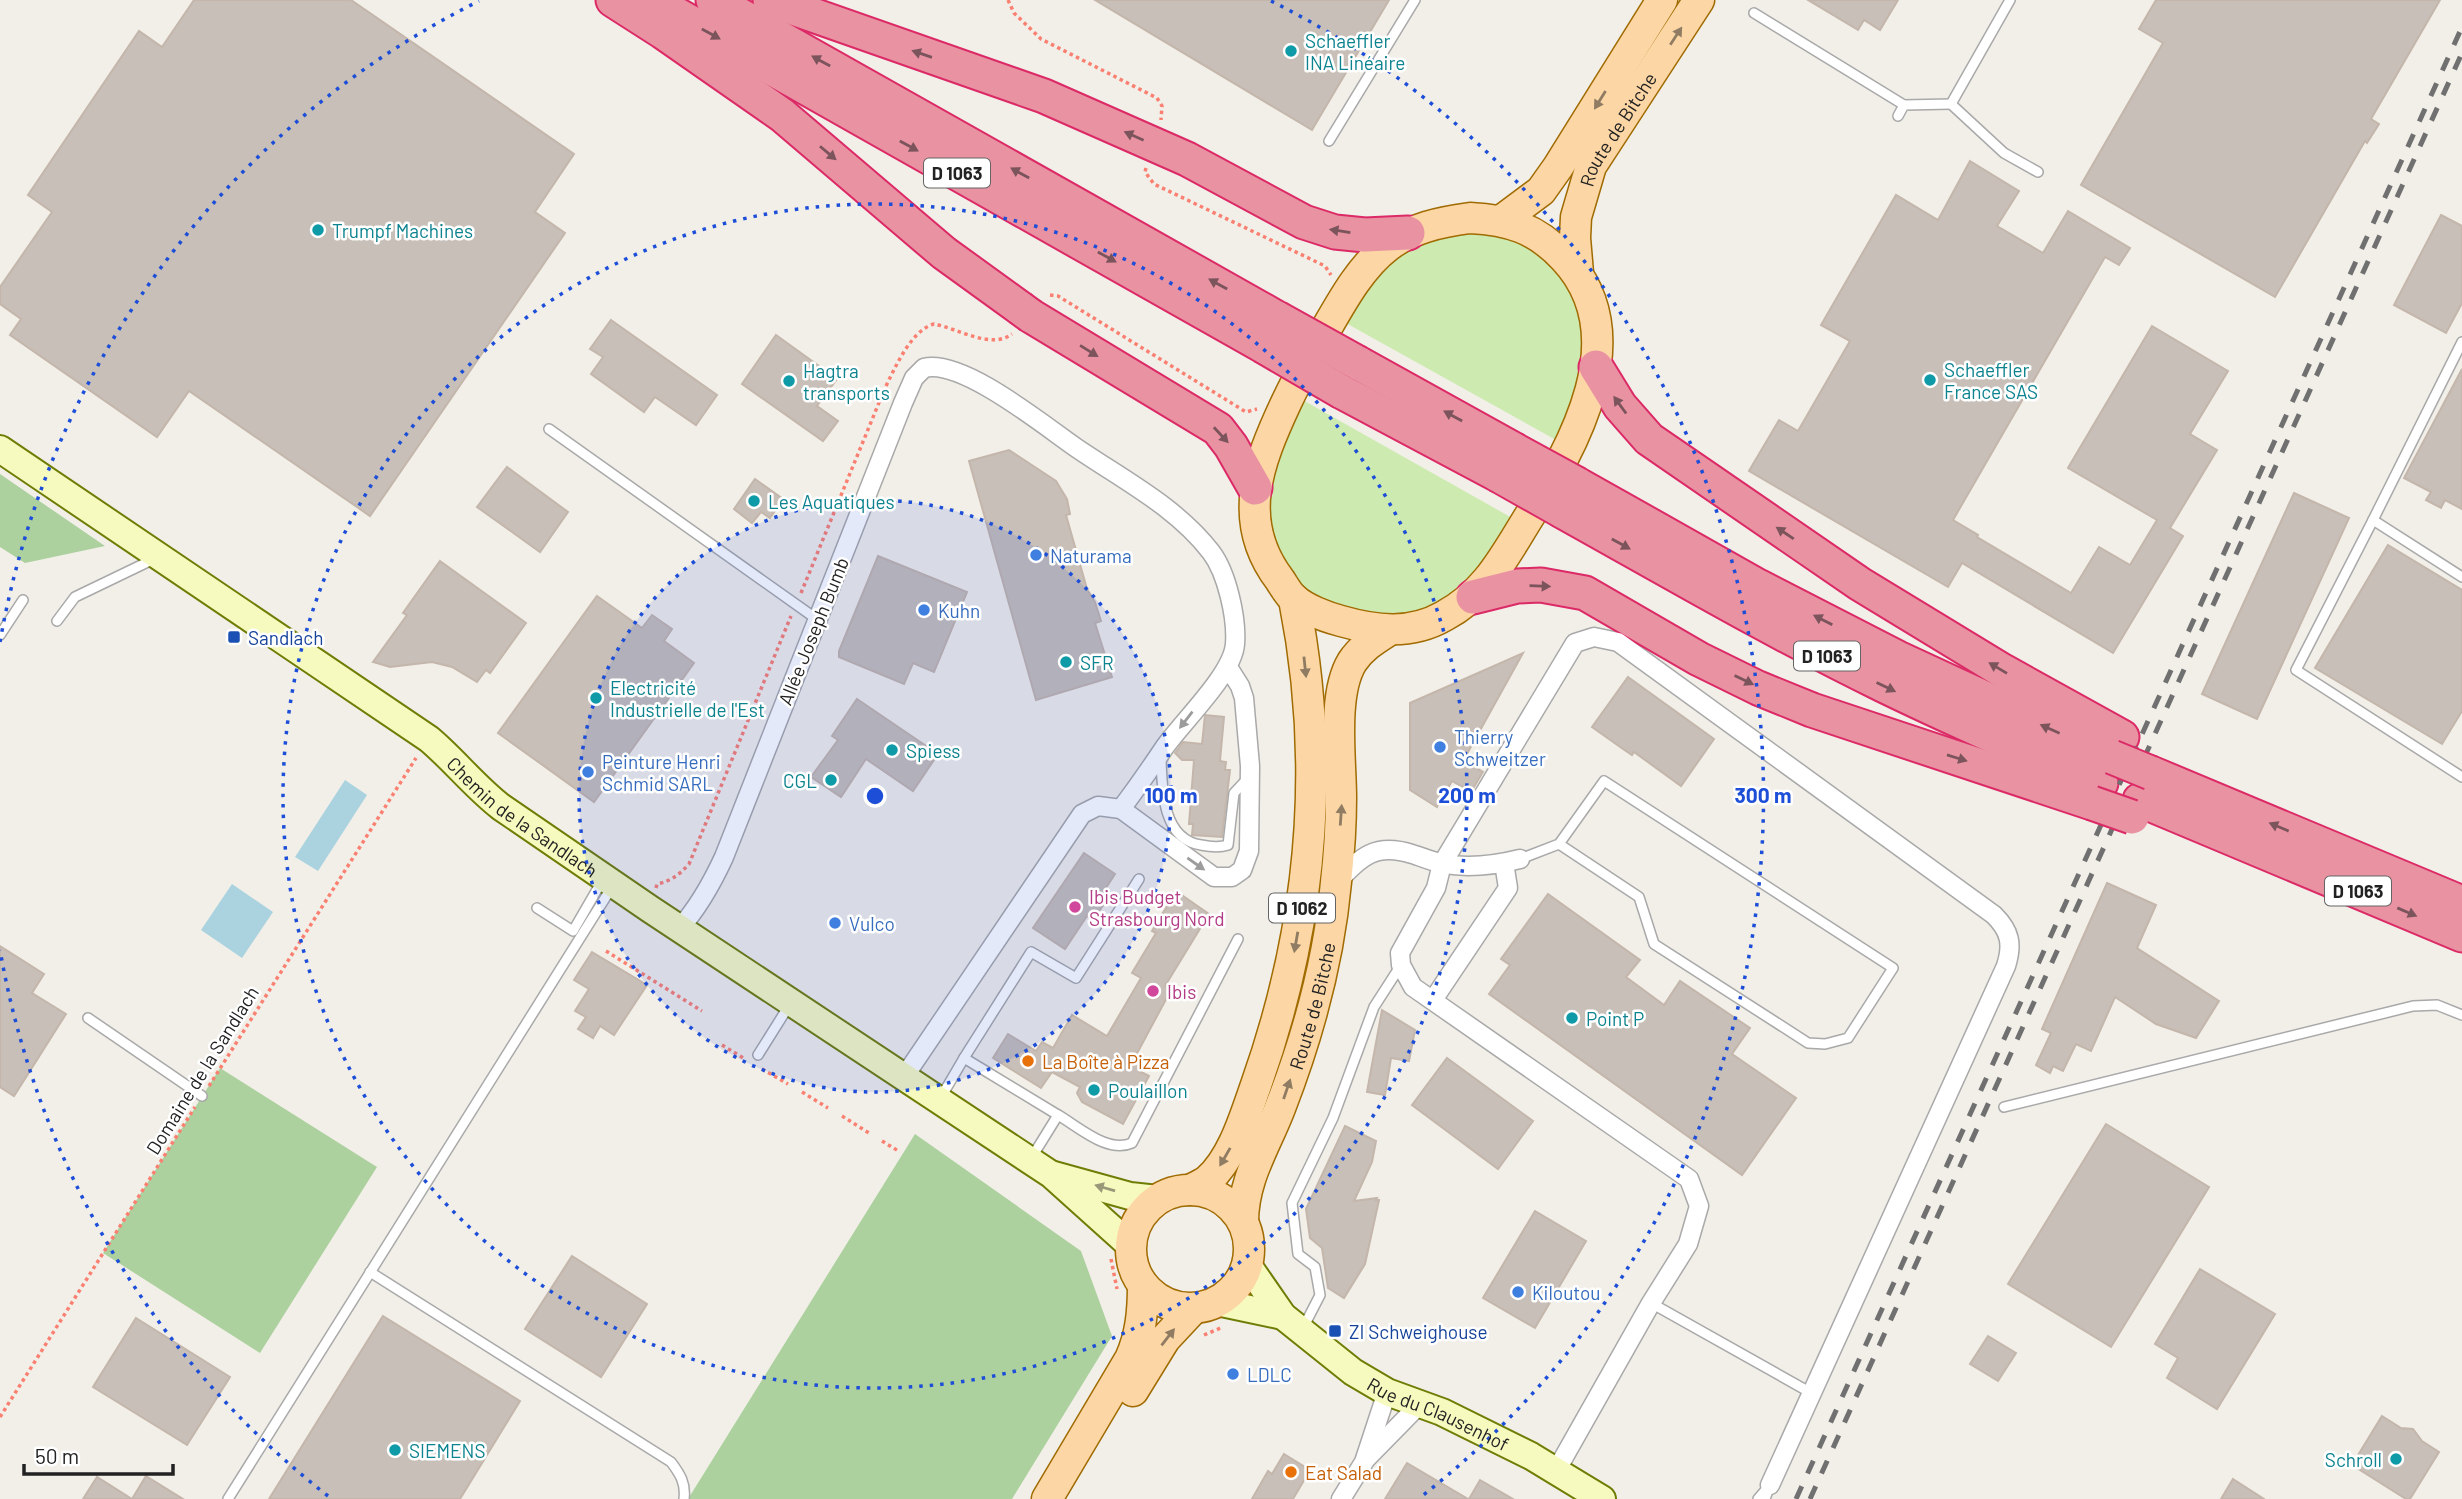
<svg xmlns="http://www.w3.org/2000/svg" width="2462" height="1499" font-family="Barlow,sans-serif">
	<rect width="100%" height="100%" fill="#f2efe9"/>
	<g fill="#cdebb0">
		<path d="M1472,231C1482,232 1494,232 1504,234C1550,248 1586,302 1585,349C1585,381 1569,411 1556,440L1344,322C1355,306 1365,286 1378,272C1402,246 1438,235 1472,231Z"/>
		<polygon points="1301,399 1514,519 1486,559 1444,603 1407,617 1337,612 1311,594 1287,569 1270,534 1267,490"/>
	</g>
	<g fill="#add19e">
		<polygon points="0,474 105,546 25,563 0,547"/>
		<polygon points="220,1068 377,1167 260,1353 103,1253"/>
		<polygon points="915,1134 1081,1251 1112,1336 1012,1499 688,1499"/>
	</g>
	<g fill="#aad3df">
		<polygon points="345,780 367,795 318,871 295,857"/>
		<polygon points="232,884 273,912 242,958 201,930"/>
	</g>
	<g fill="#c7bfb8" stroke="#c4b6ab" stroke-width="2">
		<polygon points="194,0 351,0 574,154 535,212 565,233 370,516 189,391 157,437 10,335 21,319 0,304 0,287 52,212 28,195 139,31 162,47"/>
		<polygon points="1095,0 1389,0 1312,130"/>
		<polygon points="1808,0 1898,0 1880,30 1864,20 1858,30"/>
		<polygon points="2156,0 2440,0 2371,119 2379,124 2367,143 2365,141 2275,297 2081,185 2163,43 2139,29"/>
		<polygon points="1970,161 2019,191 1997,226 2043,253 2068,211 2130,248 2119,265 2105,257 1953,520 1978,535 1977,537 2071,593 2099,547 2130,565 2157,520 2068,468 2152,326 2228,371 2190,434 2217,450 2170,528 2183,536 2113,653 1962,563 1948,587 1749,471 1779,420 1798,431 1850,341 1821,325 1896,195 1938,220"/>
		<polygon points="2441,215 2462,226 2462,303 2446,333 2394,305"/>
		<polygon points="611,320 717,395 696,425 655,397 644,412 591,374 603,357 590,349"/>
		<polygon points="776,335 837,379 817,406 838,421 823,441 742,384"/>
		<polygon points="2462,369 2462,509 2445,500 2441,508 2426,500 2431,492 2404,478"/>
		<polygon points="1009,450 1056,481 1067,499 1070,514 1066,515 1087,589 1095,602 1101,621 1095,623 1112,677 1036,700 969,461"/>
		<polygon points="507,467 568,512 540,552 477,507"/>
		<polygon points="755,479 783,499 770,518 761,512 752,523 734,509"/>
		<polygon points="2294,493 2349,518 2257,719 2202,694"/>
		<polygon points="2388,545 2462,590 2462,711 2442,744 2315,668"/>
		<polygon points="878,556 967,592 934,672 913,663 904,684 839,657 839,651"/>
		<polygon points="440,561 526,623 490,673 486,670 477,682 452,667 432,662 390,667 373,662 407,615 403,613"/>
		<polygon points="597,596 642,628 652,615 672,629 664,641 694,663 594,802 498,733"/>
		<polygon points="1523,653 1463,761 1483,772 1471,792 1452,781 1437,807 1410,790 1410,703"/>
		<polygon points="1628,677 1714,739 1681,786 1634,752 1632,755 1623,749 1592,727"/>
		<polygon points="857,699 938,754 913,791 866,759 841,797 811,777 838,740 832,736"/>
		<polygon points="1205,715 1224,717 1220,761 1226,762 1225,770 1230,770 1222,837 1192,835 1193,824 1189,824 1194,760 1182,760 1175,753 1183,742 1202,744"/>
		<polygon points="1084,853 1115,874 1102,894 1108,898 1093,920 1087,916 1065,949 1033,928"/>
		<polygon points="2107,883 2156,905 2137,948 2219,1001 2196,1038 2156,1024 2115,997 2091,1051 2076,1044 2063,1071 2053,1066 2050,1073 2036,1065 2051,1033 2042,1029"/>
		<polygon points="1176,891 1209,914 1165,986 1171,990 1134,1059 1142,1064 1139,1071 1149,1076 1123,1124 1082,1102 1077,1093 1080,1087 1052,1072 1041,1088 993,1058 1008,1034 1036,1051 1042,1042 1053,1048 1072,1015 1107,1036 1141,978 1132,973 1156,933 1152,931"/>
		<polygon points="1548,894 1640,960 1626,977 1664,1005 1680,981 1750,1028 1732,1054 1796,1098 1742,1175 1489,994 1510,965 1501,959"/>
		<polygon points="0,946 44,974 32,993 66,1014 14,1096 0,1087"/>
		<polygon points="592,952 647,985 614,1035 600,1026 593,1038 578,1029 586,1017 575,1011 589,989 574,980"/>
		<polygon points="1382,1010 1415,1030 1409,1061 1391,1058 1385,1095 1367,1092"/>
		<polygon points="1447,1058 1533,1121 1498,1169 1412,1105"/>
		<polygon points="2106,1124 2209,1187 2111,1347 2008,1284"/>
		<polygon points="1345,1126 1376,1141 1372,1162 1354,1201 1377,1198 1376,1200 1379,1200 1365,1264 1344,1298 1328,1288 1322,1248 1310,1238 1306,1209"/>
		<polygon points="1535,1211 1586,1241 1535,1328 1483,1298"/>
		<polygon points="572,1256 647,1304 601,1377 525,1329"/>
		<polygon points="2200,1269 2275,1314 2217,1409 2167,1378 2178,1358 2155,1344"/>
		<polygon points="383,1316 520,1401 460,1499 269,1499"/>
		<polygon points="136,1318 230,1377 187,1445 93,1387"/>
		<polygon points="1988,1336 2016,1353 1998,1381 1970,1364"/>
		<polygon points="2382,1416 2401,1428 2413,1429 2422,1441 2439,1452 2410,1499 2406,1499 2352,1465"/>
		<polygon points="1284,1454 1310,1470 1293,1499 1252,1499 1268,1471 1272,1474"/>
		<polygon points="1407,1463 1468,1499 1385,1499"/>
		<polygon points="146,1476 183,1499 83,1499 97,1477 132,1499"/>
		<polygon points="2233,1479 2264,1499 2221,1499"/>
		<polygon points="1480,1480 1513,1499 1469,1499"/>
	</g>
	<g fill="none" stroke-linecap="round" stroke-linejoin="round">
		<g stroke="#a9a9a9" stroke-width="12">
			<g id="lane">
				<polyline points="2010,0 1951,104 2004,153 2038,172"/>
				<polyline points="1754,13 1904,105"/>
				<polyline points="1898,116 1904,105 1951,104"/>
				<polyline points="1329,141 1415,0"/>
				<polyline points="549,429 818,620"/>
				<polyline points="2373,520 2462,342"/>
				<polyline points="2462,577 2373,520 2296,670 2462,777"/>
				<polyline points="57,621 75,597 156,558"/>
				<polyline points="0,635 23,600"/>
				<path d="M1161,758C1162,789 1162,839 1201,845C1211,847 1219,848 1228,845L1234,793L1249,777"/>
				<polyline points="1520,859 1559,844 1604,781 1893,968 1848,1038 1825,1044 1808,1043 1654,944 1639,897 1559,844"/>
				<polyline points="537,908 573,931 602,881"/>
				<polyline points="88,1018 202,1096"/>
				<polyline points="758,1055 790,1004"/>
				<polyline points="964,1058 1031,952 1076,978 1139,879"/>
				<polyline points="940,1099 964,1058 1058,1115"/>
				<polyline points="2004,1107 2413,1006 2437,1005 2462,1015"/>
				<path d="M1032,1157L1058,1115C1079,1127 1108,1154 1132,1143L1238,939"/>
				<path d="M370,1272L671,1462C680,1474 686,1483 684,1499"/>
				<polyline points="1651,1303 1813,1394"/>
				<polyline points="1303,1328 1320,1295 1315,1267 1298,1254 1292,1203 1333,1118 1374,1007 1401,965"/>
				<polyline points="228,1499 612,887"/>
				<polyline points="1758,1499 1770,1485 1765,1499"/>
			</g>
		</g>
		<g stroke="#a9a9a9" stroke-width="21">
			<g id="street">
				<path d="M1336,883C1361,857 1375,842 1412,854C1422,857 1433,862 1444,864C1468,868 1496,865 1520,859"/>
				<path d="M679,929C699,907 712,883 724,857L903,403L914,378L924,368C963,358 1048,429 1081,451C1127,482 1177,508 1211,552C1227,573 1237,618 1235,644C1233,674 1182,722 1164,748C1150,769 1136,789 1121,809"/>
				<polyline points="1433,1000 1508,888 1504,863"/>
				<polyline points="904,1077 1082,814 1098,806 1121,809 1214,877 1232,877 1242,870 1249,851 1250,766 1244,698 1240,686 1228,667"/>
				<polyline points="1366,1459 1420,1404"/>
				<path d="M1556,1471L1651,1303L1688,1244L1699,1206L1689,1179L1413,987L1401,965L1400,953L1436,888L1442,864L1575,643L1594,637L1618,642L1994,915C2010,931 2013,944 2006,966L1770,1485"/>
				<polyline points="1341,1499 1364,1462 1387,1392"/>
			</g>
		</g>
		<g stroke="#707d05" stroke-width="30">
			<g id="secondary">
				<path id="s1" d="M0,449L429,739C454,760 475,787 501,807L650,909L1052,1175L1131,1246"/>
				<polyline points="1054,1175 1130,1196 1158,1199"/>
				<path id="s2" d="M1247,1264L1283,1316L1353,1372L1387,1392L1442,1412L1531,1456L1602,1499"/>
				<polyline points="1217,1302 1283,1316"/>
			</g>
		</g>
		<g stroke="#a06b00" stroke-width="33">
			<g id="primary">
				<path d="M1470,218C1509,220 1536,228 1564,258C1637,335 1574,446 1527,520C1503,559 1485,594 1444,616C1411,635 1376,631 1341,621C1326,617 1305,609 1294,599C1288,594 1284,586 1280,580C1235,521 1258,463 1286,403C1297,380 1308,358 1322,336C1340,305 1359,268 1388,246C1412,228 1440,222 1470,218Z"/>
				<polyline points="1502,220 1541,191 1558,167 1662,0"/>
				<path id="s3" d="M1578,273L1575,238L1576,217L1591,166L1699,0"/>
				<path d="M1190,1190C1196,1187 1203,1184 1208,1180C1233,1158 1245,1116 1256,1085C1312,927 1327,765 1294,599"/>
				<circle cx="1190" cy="1249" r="59"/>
				<path id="s4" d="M1243,1222C1243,1179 1265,1147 1280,1108C1308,1036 1329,959 1336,882C1339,855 1341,826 1341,798C1341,759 1332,695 1352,662C1361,648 1374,640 1388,631"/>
				<polyline points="1133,1391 1165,1339 1193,1309"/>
				<path d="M1047,1499L1130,1359C1141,1335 1143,1311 1143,1285"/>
			</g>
		</g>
		<g stroke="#dc2a67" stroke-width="37">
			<g id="highway">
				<polyline points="613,0 663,32 782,115 944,253 1020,308"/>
				<polyline points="651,0 1263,346"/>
				<polyline points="713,0 1277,318"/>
				<polyline points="770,0 1044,96 1187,159 1304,222 1335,232 1365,235 1408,233"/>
				<polyline points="1031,316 1218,429 1231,446 1255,488"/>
				<polyline points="1358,363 1513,449"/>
				<polyline points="1596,367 1620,406 1649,439 1860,584 2003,671 2122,737"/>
				<polyline points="1342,392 1498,475"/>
				<polyline points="1577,484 1758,586 1898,658 2112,757"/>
				<path d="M1562,511C1668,570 1774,632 1883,685C1955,720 2028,752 2101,783"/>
				<polyline points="1473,597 1517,586 1541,585 1585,593 1699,659 1758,688 1812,710 2092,803"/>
				<polyline points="2151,773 2462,903"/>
				<polyline points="2140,800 2462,935"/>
			</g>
		</g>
		<g stroke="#fa8072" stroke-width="3.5" stroke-dasharray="3.5 3.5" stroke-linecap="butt">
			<polyline points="1008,0 1014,13 1041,39 1157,98 1162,106 1161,120"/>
			<polyline points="1146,168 1145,172 1154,184 1325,266 1331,275"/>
			<polyline points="1050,295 1058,296 1246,412 1257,409"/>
			<path d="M801,593L885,388C895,368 911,330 934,324C957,328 991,350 1012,334"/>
			<path d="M656,888L657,884C671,881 679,875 689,864L791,616"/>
			<polyline points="606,951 702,1011"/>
			<polyline points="722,1045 745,1059"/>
			<polyline points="762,1069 788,1084"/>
			<polyline points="209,1086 416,758"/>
			<polyline points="802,1092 828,1108"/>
			<polyline points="842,1116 869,1133"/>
			<polyline points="882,1141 900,1152"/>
			<polyline points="1111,1259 1117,1289"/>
			<polyline points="1204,1335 1223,1327"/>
			<polyline points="0,1417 195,1107"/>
		</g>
		<use href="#lane" stroke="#fff" stroke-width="9"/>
		<use href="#street" stroke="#fff" stroke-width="18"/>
		<use href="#secondary" stroke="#f7fabf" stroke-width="26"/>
		<use href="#primary" stroke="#fcd6a4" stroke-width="30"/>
		<use href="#highway" stroke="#e892a2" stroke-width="33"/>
		<g stroke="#707070" stroke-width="5" stroke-dasharray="14 14" stroke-linecap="butt">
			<polyline points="1796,1499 2462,27"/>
			<polyline points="1810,1499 2462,53"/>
		</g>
		<g stroke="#dc2a67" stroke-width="37" stroke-linecap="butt">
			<g id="highway-bridge">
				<polyline points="1020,308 1031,316"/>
				<polyline points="1277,318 1358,363"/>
				<polyline points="1263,346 1342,392"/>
				<polyline points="1513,449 1577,484"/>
				<polyline points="1498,475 1562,511"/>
				<polyline points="2112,757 2151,773"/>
				<polyline points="2092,803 2132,817"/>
			</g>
		</g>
		<use href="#highway-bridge" stroke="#e892a2" stroke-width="33"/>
	</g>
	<defs><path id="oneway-solid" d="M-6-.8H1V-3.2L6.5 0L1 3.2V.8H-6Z" transform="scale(1.75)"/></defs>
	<g fill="#7b545c">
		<use href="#oneway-solid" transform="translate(711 34) rotate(29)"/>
		<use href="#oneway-solid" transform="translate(922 54) rotate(-161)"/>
		<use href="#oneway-solid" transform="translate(821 61) rotate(-151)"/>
		<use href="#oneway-solid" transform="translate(1134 136) rotate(-156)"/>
		<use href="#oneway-solid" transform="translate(909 146) rotate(29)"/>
		<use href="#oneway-solid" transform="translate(828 153) rotate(40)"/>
		<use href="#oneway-solid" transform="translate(1020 173) rotate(-151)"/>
		<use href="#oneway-solid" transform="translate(1340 231) rotate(-171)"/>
		<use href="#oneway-solid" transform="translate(1107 257) rotate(29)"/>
		<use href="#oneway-solid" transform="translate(1218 284) rotate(-151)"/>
		<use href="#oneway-solid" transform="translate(1089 351) rotate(32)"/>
		<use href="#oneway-solid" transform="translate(1620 405) rotate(-126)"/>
		<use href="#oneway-solid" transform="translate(1453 416) rotate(-151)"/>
		<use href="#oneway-solid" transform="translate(1221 435) rotate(47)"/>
		<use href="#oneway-solid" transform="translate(1785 533) rotate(-146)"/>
		<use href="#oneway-solid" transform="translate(1621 544) rotate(29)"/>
		<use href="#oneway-solid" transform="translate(1540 586) rotate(2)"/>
		<use href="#oneway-solid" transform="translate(1823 620) rotate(-153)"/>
		<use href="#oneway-solid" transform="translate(1998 668) rotate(-149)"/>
		<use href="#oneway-solid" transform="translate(1744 680) rotate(26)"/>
		<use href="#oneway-solid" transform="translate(1886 687) rotate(26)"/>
		<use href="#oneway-solid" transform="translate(2050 729) rotate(-156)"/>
		<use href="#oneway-solid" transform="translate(1957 758) rotate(17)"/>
		<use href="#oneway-solid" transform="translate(2279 827) rotate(-157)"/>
		<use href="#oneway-solid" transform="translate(2407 912) rotate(23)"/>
	</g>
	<g fill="#8f7c63">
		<use href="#oneway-solid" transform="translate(1676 36) rotate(-57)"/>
		<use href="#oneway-solid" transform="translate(1600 100) rotate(122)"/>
		<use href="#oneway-solid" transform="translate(1305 667) rotate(84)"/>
		<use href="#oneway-solid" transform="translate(1341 815) rotate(-86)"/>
		<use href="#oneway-solid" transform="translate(1296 942) rotate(100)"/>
		<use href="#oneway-solid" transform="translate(1287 1089) rotate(-71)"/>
		<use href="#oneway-solid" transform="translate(1225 1157) rotate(120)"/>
		<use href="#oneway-solid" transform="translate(1168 1337) rotate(-52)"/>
	</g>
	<g fill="#9c9c9c">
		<use href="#oneway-solid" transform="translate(1186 720) rotate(128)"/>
		<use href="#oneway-solid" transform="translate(1196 864) rotate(35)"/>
	</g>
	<use fill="#979978" href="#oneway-solid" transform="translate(1105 1188) rotate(-164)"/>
	<circle cx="875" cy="796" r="296" fill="#1d4ed8" fill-opacity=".12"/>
	<g fill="none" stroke="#1d4ed8" stroke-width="3.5" stroke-dasharray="3.5 7">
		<circle cx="875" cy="796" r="296"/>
		<circle cx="875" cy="796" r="592"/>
		<path d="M328 1496A888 888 0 0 1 0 950M0 642A888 888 0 0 1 479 1M1271 1A888 888 0 0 1 1422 1496"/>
	</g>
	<g fill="#0f9aa8" stroke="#fff" stroke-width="2.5">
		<circle cx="1291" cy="51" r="7"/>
		<circle cx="318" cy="230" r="7"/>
		<circle cx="1930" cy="380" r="7"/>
		<circle cx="789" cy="381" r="7"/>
		<circle cx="754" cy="501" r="7"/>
		<circle cx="1066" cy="662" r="7"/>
		<circle cx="596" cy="698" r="7"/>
		<circle cx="892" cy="750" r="7"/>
		<circle cx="831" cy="780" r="7"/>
		<circle cx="1572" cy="1018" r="7"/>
		<circle cx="1094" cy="1090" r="7"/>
		<circle cx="395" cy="1450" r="7"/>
		<circle cx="2396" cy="1459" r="7"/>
	</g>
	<g fill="#3f7fe0" stroke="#fff" stroke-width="2.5">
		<circle cx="1036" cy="555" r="7"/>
		<circle cx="924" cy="610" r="7"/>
		<circle cx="1440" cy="747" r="7"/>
		<circle cx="588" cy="772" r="7"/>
		<circle cx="835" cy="923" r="7"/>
		<circle cx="1518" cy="1292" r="7"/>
		<circle cx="1233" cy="1374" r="7"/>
	</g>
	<g fill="#1a4fb4" stroke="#fff" stroke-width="2.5">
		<rect x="227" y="630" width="14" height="14" rx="3.5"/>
		<rect x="1328" y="1324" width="14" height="14" rx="3.5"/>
	</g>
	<g fill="#d1479c" stroke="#fff" stroke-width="2.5">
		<circle cx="1075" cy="907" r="7"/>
		<circle cx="1153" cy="991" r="7"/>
	</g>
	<g fill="#e8710a" stroke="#fff" stroke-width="2.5">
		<circle cx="1028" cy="1061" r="7"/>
		<circle cx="1291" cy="1472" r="7"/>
	</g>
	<g text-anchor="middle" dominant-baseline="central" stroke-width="5" stroke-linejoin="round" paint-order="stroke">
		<g fill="#fff" stroke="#646464" stroke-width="2">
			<rect x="924" y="158.5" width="66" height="29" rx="5"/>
			<rect x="1794" y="641.5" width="66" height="29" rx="5"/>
			<rect x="2325" y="876.5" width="66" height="29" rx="5"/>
			<rect x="1269" y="893.5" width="66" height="29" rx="5"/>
		</g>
		<g font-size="18" font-weight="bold" fill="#222">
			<text x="957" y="173">D 1063</text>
			<text x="1827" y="656">D 1063</text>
			<text x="2358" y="891">D 1063</text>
			<text x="1302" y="908">D 1062</text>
		</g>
		<g font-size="19" fill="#0d838f" stroke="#fff" text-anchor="start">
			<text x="1305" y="40">Schaeffler<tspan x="1305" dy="22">INA Linéaire</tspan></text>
			<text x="332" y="230">Trumpf Machines</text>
			<text x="1944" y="369">Schaeffler<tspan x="1944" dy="22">France SAS</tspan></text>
			<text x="803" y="370">Hagtra<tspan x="803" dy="22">transports</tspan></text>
			<text x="768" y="501">Les Aquatiques</text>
			<text x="1080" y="662">SFR</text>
			<text x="610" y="687">Electricité<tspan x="610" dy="22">Industrielle de l'Est</tspan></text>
			<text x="906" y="750">Spiess</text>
			<text x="817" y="780" text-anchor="end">CGL</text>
			<text x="1586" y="1018">Point P</text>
			<text x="1108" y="1090">Poulaillon</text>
			<text x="409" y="1450">SIEMENS</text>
			<text x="2382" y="1459" text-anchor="end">Schroll</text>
		</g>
		<g font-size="19" fill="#222" stroke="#fff">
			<text stroke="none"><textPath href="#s3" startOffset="154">Route de Bitche</textPath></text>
			<text transform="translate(813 631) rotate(-68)">Allée Joseph Bumb</text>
			<text stroke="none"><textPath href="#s1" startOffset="640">Chemin de la Sandlach</textPath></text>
			<text stroke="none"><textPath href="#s4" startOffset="228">Route de Bitche</textPath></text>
			<text transform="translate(202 1070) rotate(-58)">Domaine de la Sandlach</text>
			<text stroke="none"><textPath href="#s2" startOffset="248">Rue du Clausenhof</textPath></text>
		</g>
		<g font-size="19" fill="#366cbe" stroke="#fff" text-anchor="start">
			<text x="1050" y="555">Naturama</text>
			<text x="938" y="610">Kuhn</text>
			<text x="1454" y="736">Thierry<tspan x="1454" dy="22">Schweitzer</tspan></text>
			<text x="602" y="761">Peinture Henri<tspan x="602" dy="22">Schmid SARL</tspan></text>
			<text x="849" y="923">Vulco</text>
			<text x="1532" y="1292">Kiloutou</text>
			<text x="1247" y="1374">LDLC</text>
		</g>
		<g font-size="19" fill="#164399" stroke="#fff" text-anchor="start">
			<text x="248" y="637">Sandlach</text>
			<text x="1349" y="1331">ZI Schweighouse</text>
		</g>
		<g font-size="19" fill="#b23c85" stroke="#fff" text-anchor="start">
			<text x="1089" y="896">Ibis Budget<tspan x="1089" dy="22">Strasbourg Nord</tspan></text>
			<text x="1167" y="991">Ibis</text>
		</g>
		<g font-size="19" fill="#c56008" stroke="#fff" text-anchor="start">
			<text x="1042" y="1061">La Boîte à Pizza</text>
			<text x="1305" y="1472">Eat Salad</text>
		</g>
	</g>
	<circle cx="875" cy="796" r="10" fill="#1d4ed8" stroke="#fff" stroke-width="3.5"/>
	<g font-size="21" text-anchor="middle" font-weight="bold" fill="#1d4ed8" stroke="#fff" stroke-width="5" stroke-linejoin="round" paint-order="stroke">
		<text x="1171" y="803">100 m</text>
		<text x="1467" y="803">200 m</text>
		<text x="1763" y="803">300 m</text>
	</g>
	<path d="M24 1464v10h149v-10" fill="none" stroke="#222222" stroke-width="3.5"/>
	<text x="35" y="1464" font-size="21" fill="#222222" stroke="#ffffff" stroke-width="5" paint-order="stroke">50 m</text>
</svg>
